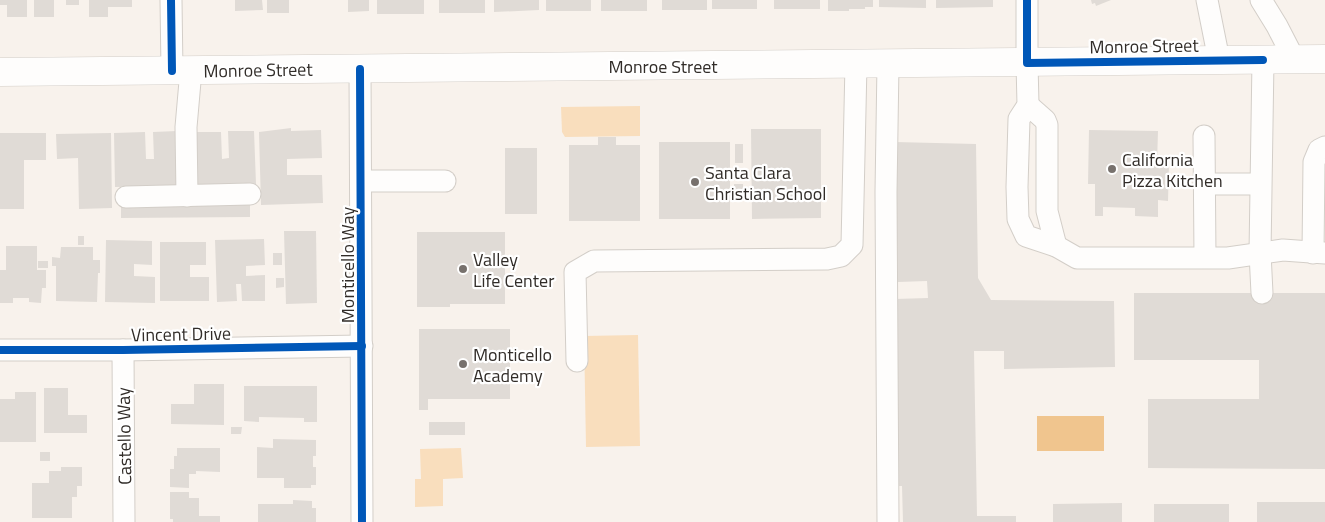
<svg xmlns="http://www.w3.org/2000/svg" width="1325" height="522" font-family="'Titillium Web',sans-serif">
	<rect width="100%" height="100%" fill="#f8f2ec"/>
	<g fill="#f9debd">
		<polygon points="640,106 640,136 565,137 562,132 561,107"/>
		<polygon points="638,335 640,446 586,447 584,336"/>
		<polygon points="461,448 463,478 443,479 443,506 415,507 415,479 421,479 420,449"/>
	</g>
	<rect fill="#f0c58e" x="1037" y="416" width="67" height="35"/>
	<g fill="#e0dbd6">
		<polygon points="0,0 27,0 27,17 7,17 7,5 0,5"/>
		<rect x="34" y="0" width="20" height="17"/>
		<rect x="66" y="0" width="13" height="5"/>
		<polygon points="89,0 132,0 132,7 108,7 108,17 89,17"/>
		<polygon points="235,0 262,0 263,10 235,11"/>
		<rect x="267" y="0" width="22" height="13"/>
		<polygon points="348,0 369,0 369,11 348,12"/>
		<rect x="377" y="0" width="47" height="14"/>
		<rect x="439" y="0" width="46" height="13"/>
		<polygon points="494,0 539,0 539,10 494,12"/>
		<rect x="546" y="0" width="45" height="11"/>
		<rect x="601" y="0" width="46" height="11"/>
		<rect x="662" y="0" width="45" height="10"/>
		<rect x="712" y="0" width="45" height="9"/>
		<rect x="774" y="0" width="46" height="9"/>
		<polygon points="828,0 873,0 873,7 865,7 865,9 849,9 849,11 828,11"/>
		<polygon points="879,0 926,0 926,8 879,7"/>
		<polygon points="936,0 993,0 993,7 936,8"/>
		<polygon points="1091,0 1111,0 1096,6 1095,3 1092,4"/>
		<polygon points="291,128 291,131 321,130 322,158 287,159 287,175 322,175 323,203 261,205 259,132"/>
		<polygon points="751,129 821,129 821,218 752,219"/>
		<polygon points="1089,130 1158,131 1157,164 1169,164 1168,201 1158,200 1158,217 1135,216 1135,208 1103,207 1103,216 1095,216 1095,184 1088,184"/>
		<polygon points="177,131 178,186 115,187 114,133 145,132 146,159 154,159 153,132"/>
		<polygon points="228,131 254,131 256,184 194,185 193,132 221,132 222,159 229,158"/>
		<polygon points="0,133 46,133 46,160 24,160 24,209 0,209"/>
		<polygon points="111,133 112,208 79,209 78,158 57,159 56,134"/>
		<polygon points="598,137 616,137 616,145 640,145 640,221 569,221 569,145 598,145"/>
		<rect x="659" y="142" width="71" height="77"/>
		<polygon points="895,142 976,144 978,278 991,300 1114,301 1115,367 1004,369 1004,351 974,351 977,516 1016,516 1016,522 903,522 902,486 898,486 895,299 928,298 927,281 898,282"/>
		<rect x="735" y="144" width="8" height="19"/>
		<rect x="505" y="148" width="32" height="66"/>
		<rect x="734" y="184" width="9" height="17"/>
		<polygon points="250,202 250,217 121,218 121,203"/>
		<polygon points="284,231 316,231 317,303 286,304"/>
		<polygon points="417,232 505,232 505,304 450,304 450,307 417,307"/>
		<rect x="78" y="236" width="6" height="9"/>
		<polygon points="264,239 265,265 246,266 246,276 265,275 265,301 242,301 241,284 236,284 237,301 217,302 215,240"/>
		<polygon points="106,240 152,241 152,265 134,264 134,276 155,277 155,303 105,302"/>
		<polygon points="160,242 206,242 206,265 190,265 190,277 209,277 209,301 160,301"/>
		<polygon points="6,246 37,246 37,270 46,270 46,288 42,288 41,303 29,302 29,298 13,298 13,303 0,303 0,270 6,270"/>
		<polygon points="61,247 93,247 93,260 100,260 100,273 98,273 97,302 56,301 56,266 52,266 52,257 60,258"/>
		<rect x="273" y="253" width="9" height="12"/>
		<rect x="38" y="261" width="10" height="7"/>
		<polygon points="276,278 284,278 284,287 276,288"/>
		<polygon points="1134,293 1325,293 1325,469 1148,468 1148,399 1259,399 1259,360 1134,360"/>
		<polygon points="419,329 510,329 510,399 428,399 428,410 419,410"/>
		<polygon points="194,384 224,384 224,425 171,424 171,404 194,404"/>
		<polygon points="244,386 317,386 317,422 304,422 304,418 259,417 259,422 244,421"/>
		<polygon points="44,388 68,388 68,415 87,415 87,433 44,433"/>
		<polygon points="15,392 36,392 36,442 0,442 0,399 15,399"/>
		<rect x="429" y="422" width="36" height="13"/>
		<polygon points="231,427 242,427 241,434 231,434"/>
		<polygon points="273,439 316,440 316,456 313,456 313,467 316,467 316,485 311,485 311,488 284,488 284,478 257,478 257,447 273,448"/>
		<polygon points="177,448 220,448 220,472 196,471 196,474 189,474 189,488 170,487 170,469 174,469 174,456 177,456"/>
		<rect x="40" y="452" width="10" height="9"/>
		<polygon points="61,467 82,467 82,486 77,486 77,497 72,497 72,518 32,518 32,483 49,483 49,471 61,471"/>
		<polygon points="170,492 189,492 189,498 199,498 199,516 220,516 220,522 173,522 173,519 170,519"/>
		<polygon points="293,500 312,501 312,508 316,508 316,522 258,522 258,504 293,504"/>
		<rect x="1257" y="502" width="68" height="20"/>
		<polygon points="1122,503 1122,522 1053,522 1053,504"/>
		<rect x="1154" y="504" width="75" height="18"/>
	</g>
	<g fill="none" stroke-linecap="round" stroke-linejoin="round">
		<g stroke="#d3cec8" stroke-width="23">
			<g id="minor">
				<polyline points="171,0 172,71"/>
				<polyline points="1027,0 1027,63 1028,105 1019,119 1017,187 1018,219 1026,236 1056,246 1077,258 1228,258 1283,250 1325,253"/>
				<polyline points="1207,0 1219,60"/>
				<polyline points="1261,0 1277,26 1294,59"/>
				<polyline points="888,64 886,192 888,522"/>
				<polyline points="360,69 362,522"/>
				<polyline points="1028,105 1045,120 1047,125 1047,211 1056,246"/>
				<polyline points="1204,136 1205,257"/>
				<polyline points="361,181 445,181"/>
				<polyline points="1204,184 1260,184"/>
				<polyline points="187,196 186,127 191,70"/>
				<polyline points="126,197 250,194"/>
				<polyline points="1313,253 1314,162 1319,150 1325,147"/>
				<polyline points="1262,293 1260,253 1263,60"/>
				<polyline points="0,350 123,350 362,346"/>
				<polyline points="123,350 124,522"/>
				<polyline points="577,361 575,272 594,261 827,259 841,256 852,245 856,64"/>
			</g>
		</g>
		<g stroke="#d3cec8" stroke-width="29">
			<polyline id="major" points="0,72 1325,59"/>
		</g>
		<use href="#minor" stroke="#fefdfc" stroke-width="21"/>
		<use href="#major" stroke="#fefdfc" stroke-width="28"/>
		<g stroke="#fff" stroke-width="11">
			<g id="cycleway">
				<polyline points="171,0 172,71"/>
				<polyline points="1027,0 1027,63 1263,60"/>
				<polyline points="360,69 362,522"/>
				<polyline points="0,350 123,350 362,346"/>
			</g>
		</g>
		<use href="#cycleway" stroke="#0057b8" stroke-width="8"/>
	</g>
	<g fill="#77716d" stroke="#fff" stroke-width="2">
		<circle cx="1112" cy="169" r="5"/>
		<circle cx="695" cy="182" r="5"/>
		<circle cx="463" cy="269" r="5"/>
		<circle cx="463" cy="364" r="5"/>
	</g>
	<g text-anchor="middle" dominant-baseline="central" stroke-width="4.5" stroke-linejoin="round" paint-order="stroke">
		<g font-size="18" fill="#312c28" stroke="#fff">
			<text transform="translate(1144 46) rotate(-1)">Monroe Street</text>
			<text x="663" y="66">Monroe Street</text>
			<text transform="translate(258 70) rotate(-1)">Monroe Street</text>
			<text transform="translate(347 265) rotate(-90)">Monticello Way</text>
			<text transform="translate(181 334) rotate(-1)">Vincent Drive</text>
			<text transform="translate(124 436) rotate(-91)">Castello Way</text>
		</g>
		<g font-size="18" fill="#312c28" stroke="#fff" text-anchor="start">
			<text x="1122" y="159">California<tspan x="1122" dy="21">Pizza Kitchen</tspan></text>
			<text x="705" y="172">Santa Clara<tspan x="705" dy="21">Christian School</tspan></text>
			<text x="473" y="259">Valley<tspan x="473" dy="21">Life Center</tspan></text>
			<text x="473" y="354">Monticello<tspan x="473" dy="21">Academy</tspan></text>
		</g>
	</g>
</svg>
